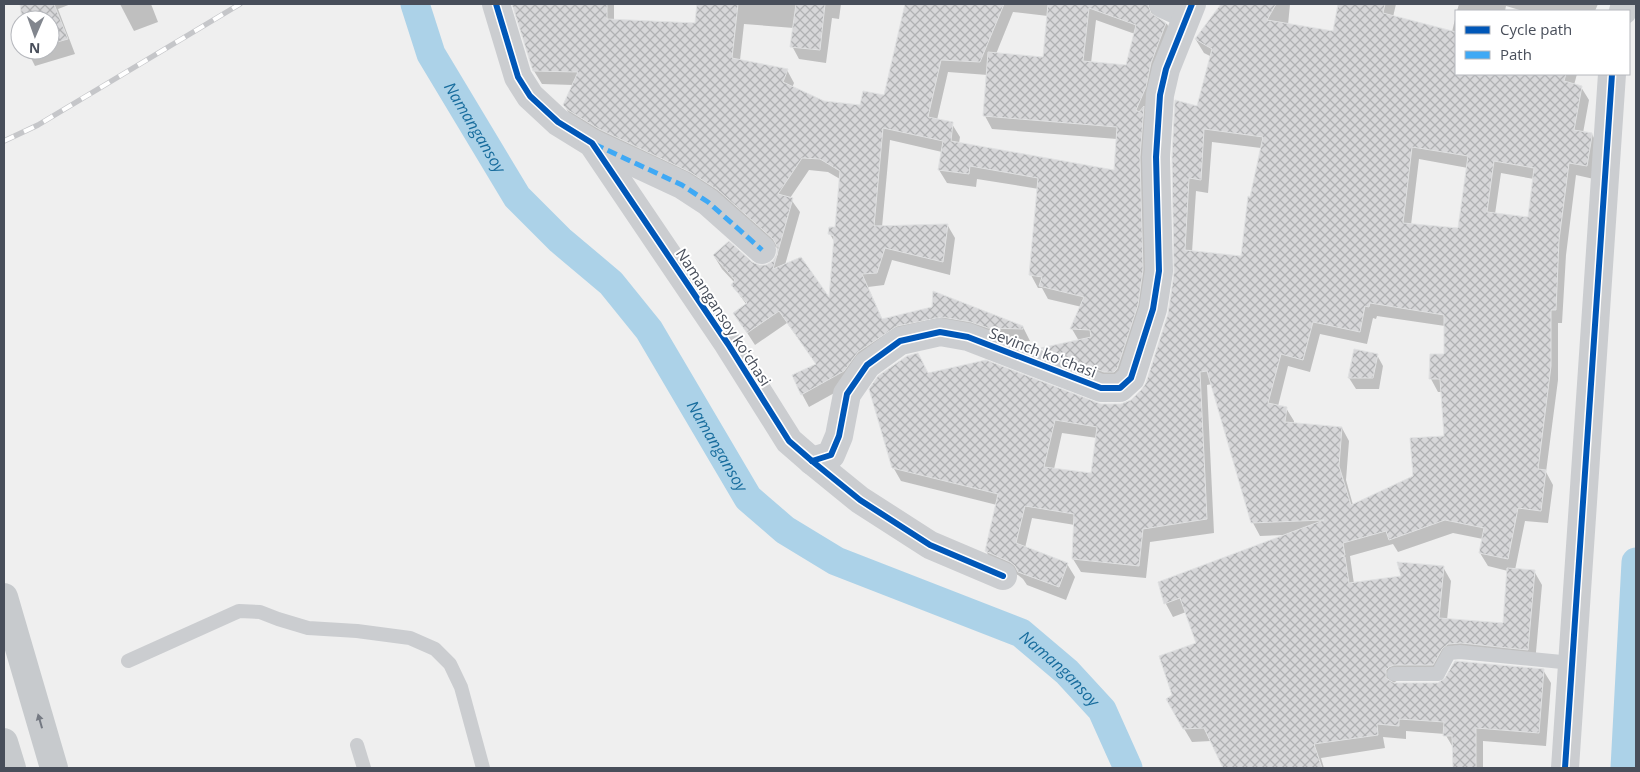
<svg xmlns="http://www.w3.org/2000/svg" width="1640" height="772" font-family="'Open Sans',sans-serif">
	<defs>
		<pattern id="building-cross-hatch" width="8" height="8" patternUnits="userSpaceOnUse" patternTransform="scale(1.25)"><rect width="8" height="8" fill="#d7d7d9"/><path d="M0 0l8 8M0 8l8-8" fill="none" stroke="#b0b1b3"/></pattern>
	</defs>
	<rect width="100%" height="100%" fill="#efefef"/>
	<g fill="#0003" fill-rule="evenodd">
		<polygon points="21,4 71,4 58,9 75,54 35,66 27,50 50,50 50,20 23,20"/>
		<polygon points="120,4 151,4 158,22 134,31"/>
		<path d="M513,4H614V20L696,24L698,4H841L839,19L832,18L826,63L799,59L792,46L794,28L744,24L740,60L787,70L794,83L792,88L823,102L861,106L885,97L906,4H1162L1156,10L1154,17L1167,24L1174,37L1150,284L1124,382L1050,361L1043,349L1079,341L1072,329L1082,307L1048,299L1042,288H1038L1031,275L1039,189L977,179L976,187L947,183L939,170L942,152L890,140L882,227L948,226L955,238L950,275L892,260L884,285L868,287L883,321L934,308L1023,327L1030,341H996L950,329L809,407L802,394L817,365L787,323L755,345L735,314L747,305L732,285L735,283L722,269L714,256L751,263L759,267L767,266L774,262L778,254V249L727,203L572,118L564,105L573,85L542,84L534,71ZM1013,12L1048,16L1044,59L996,54ZM1096,20L1135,34L1127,66L1091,63ZM948,72L988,75L985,116L992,129L1117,139L1115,171L959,143L960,137L952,124L937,120ZM809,170L828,172L840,179L836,228L830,234L835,243L830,300L785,265L800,212L790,198Z"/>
		<path d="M1223,4H1290L1288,25L1334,32L1339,4H1396L1393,17L1452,32L1456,15V74H1577L1574,85L1581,87L1589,100L1583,133L1592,134L1599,148L1594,179L1576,175L1566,255L1562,323H1558V380L1546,472L1553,485L1548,523L1525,521L1515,570L1534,571L1542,585L1535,663L1456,657L1449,662L1440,678H1401L1392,684H1439L1543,670L1551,683L1546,746L1483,741V768H1454V749L1445,734L1406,731V739L1383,737L1385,748L1321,758L1324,768H1224L1211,741L1192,742L1167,700L1174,696L1197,643L1186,612L1173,617L1166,604L1160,583L1285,535L1260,536L1253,523L1212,384L1207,385L1214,533L1150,542L1146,578L1081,572L1073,559L1075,525L1032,518L1025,548L1067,564L1075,577L1066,600L1027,585L1023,579L1018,575L994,565L986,551L997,505L901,481L893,467L928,375L1100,405H1121L1131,401L1143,390L1147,383L1169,314L1198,108L1212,57L1204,53L1196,40ZM1212,142L1261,148L1242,258L1192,252L1196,191L1208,193ZM1419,159L1468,168L1459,230L1411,225ZM1501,173L1534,179L1529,218L1495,214ZM1377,316L1445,326V355L1431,379L1438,392H1443L1445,437L1414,477L1353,505L1346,480L1349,441L1342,428L1294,424V421L1286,408L1278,406L1288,366L1310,372L1320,334L1367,344L1373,318L1376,319ZM1062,433L1097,438L1092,475L1054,469ZM1453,533L1483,539L1480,553L1488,566L1508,571L1504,624L1447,620L1451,581L1443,567L1403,577L1354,584L1350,556L1393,544L1398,552Z"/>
		<polygon points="1459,4 1598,4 1595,11 1523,11 1506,6 1505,11 1457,11"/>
		<polygon points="1377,355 1383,366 1379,389 1356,389 1349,378"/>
	</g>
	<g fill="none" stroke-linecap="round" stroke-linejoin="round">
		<g stroke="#acd2e8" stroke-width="29">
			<path id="s1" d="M415,4L431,54L517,197L560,240L611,283L649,330L748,498L785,530L836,561L1021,633L1067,672L1102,710L1128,768"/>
			<polyline points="1625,768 1636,562"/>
		</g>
	</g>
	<g fill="url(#building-cross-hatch)" stroke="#e0e1e2" fill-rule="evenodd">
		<polygon points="20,4 54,4 68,39 50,44 50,20 22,20"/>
		<path d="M512,4H607V19L695,23L697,4H738L732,58L788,69L783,82L824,101L860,105L863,91L884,95L905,4H1004L980,62L941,60L928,117L953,122L951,141L1114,170L1117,127L983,116L988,52L1043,57L1048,4H1148L1151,13L1166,23L1151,63L1146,87L1136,110L1139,112L1144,106L1140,157L1143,270L1138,305L1117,369L1114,372H1104L1041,348L1091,337L1090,330L1070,329L1084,297L1039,286L1042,277L1029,275L1038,178L970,166L969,174L938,170L943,141L883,128L874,226L948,224L943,262L885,248L877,273L862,274L882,319L932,307L933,291L1023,326V329L988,328L971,322L942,317L897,326L858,352L844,371L801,395L792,375L816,364L779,311L747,333L733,313L747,303L731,285L735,280L713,255L729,241L752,262L759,265H766L773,261L777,254V246L773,239L718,190L690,172L599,129L568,110L563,105L578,72L533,71ZM1089,8L1136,25L1126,65L1083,61ZM802,158L820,159L840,171L835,227H829L828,234L834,236L829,297L801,257L773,269L793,198L778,194Z"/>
		<polygon points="796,4 825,4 820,50 790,47"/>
		<path d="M1221,4H1276L1267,20L1333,31L1338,4H1385L1383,13L1456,32V74H1566L1564,81L1582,86L1574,130L1592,133V136L1587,166L1569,163L1559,240L1556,310H1551V366L1538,469L1546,470L1541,511L1518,508L1508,559L1479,553L1484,528L1445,520L1389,540L1386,531L1343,543L1345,555L1341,556L1345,557L1349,583L1401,576L1397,562L1444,566L1439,618L1503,623L1507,568L1535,570L1528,650L1461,643L1448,644L1442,649L1433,665H1394L1389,667L1386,670V678L1394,683H1438L1445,678L1455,661L1544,669L1539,733L1476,728V768H1453L1452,736H1443L1444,722L1399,719V726L1377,724L1378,735L1314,744L1322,768H1223L1204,728L1183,729L1166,699L1172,695L1159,656L1196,643L1180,598L1164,604L1158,582L1324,520L1251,523L1207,371L1200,372L1207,519L1143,529L1139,566L1072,559L1074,514L1025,506L1016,543L1068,563L1059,587L1018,572L1015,566L1010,562L985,551L998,494L892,468L869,389L878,376L907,356L918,353L928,373L986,360L1101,404H1121L1131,400L1142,389L1146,383L1168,314L1174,273L1172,157L1175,100L1197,106L1212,49L1195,39ZM1204,129L1263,137L1250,197L1248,196L1241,256L1185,250L1189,178L1201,180ZM1412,147L1468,156L1458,228L1403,223ZM1494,161L1534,168L1528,217L1487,212ZM1370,303L1444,315V354H1430L1429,379H1440L1444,436L1410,438L1413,476L1351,505L1339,466L1342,427L1285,422L1287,407L1268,403L1281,354L1303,360L1313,322L1360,332L1365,306L1369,307ZM1055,420L1097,427L1091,473L1044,467Z"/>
		<polygon points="1354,349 1378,354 1373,378 1348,378"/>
	</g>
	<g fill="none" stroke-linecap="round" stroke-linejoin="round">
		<g stroke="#cbcdd0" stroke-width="14">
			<polyline points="128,661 239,611 260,612 278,619 308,628 357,631 410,638 435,649 450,664 461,687 483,768"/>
			<polyline points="1394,674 1438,674 1449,653 1460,652 1572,663"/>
			<polyline points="357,745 364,768"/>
		</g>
		<g stroke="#cbcdd0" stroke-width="28">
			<polyline points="496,4 518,77 530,96 558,122 592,143 728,344 789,441 812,461 860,500 930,545 1003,576"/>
			<polyline points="1163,4 1187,15"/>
			<polyline points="1623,11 1625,4"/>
			<polyline points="592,143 682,185 708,202 762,250"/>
			<polyline points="812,461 831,455 839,436 847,394 867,365 900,341 940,332 968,337 1101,388 1120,388 1131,378 1153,309 1159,271 1156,157 1160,95 1166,69 1192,4"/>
			<polyline points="1565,768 1612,74"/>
		</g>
		<g stroke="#c7cacd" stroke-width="28">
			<polyline points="4,597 54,768"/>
			<polyline points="4,742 12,768"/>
		</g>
		<g stroke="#c5c6c9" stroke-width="5.5">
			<polyline id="rail" points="4,141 38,125 240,4"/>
		</g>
		<use href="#rail" stroke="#fff" stroke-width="4" stroke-dasharray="11" stroke-linecap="butt"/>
		<polyline stroke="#3fa9f5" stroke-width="5" stroke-dasharray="10 5" stroke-linecap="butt" points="594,144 682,185 708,202 762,250"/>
		<g stroke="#fff" stroke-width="9">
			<g id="cycleway">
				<polyline points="496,4 518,77 530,96 558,122 592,143 728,344 789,441 812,461 860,500 930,545 1003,576"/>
				<polyline points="812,461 831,455 839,436 847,394 867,365 900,341 940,332 968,337 1101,388 1120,388 1131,378 1153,309 1159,271 1156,157 1160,95 1166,69 1192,4"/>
				<polyline points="1565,768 1612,74"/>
			</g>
		</g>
		<use href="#cycleway" stroke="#0057b8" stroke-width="6"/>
	</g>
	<defs><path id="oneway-solid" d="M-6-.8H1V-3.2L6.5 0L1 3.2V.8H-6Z" transform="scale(1.25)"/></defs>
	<use fill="#747982" href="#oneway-solid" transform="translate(40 721) rotate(-106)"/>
	<g text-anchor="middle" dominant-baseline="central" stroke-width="4" stroke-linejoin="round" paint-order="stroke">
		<g font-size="15" fill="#484e5a" stroke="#fff">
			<text transform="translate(724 317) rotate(57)">Namangansoy koʻchasi</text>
			<text transform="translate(1043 352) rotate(21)">Sevinch koʻchasi</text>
		</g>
		<g font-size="16" font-style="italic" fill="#176c9d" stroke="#fff">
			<text stroke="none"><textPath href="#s1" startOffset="138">Namangansoy</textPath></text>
			<text stroke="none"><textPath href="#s1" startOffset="542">Namangansoy</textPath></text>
			<text stroke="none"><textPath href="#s1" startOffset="962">Namangansoy</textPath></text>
		</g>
	</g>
	<rect width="1640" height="772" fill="none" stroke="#484e5a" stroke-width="10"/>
	<rect x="1455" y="10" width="175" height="65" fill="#ffffff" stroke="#b6b8bd"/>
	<rect x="1465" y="26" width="25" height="8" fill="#0057b8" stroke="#b6b8bd"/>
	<text x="1500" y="35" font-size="15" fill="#484e5a">Cycle path</text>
	<rect x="1465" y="51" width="25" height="8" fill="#3fa9f5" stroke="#b6b8bd"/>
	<text x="1500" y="60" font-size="15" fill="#484e5a">Path</text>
	<g transform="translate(35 35) rotate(182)"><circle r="24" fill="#ffffff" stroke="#b6b8bd"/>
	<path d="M0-4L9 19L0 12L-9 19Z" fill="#82868e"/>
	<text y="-8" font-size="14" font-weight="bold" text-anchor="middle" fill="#484e5a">N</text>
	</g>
</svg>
